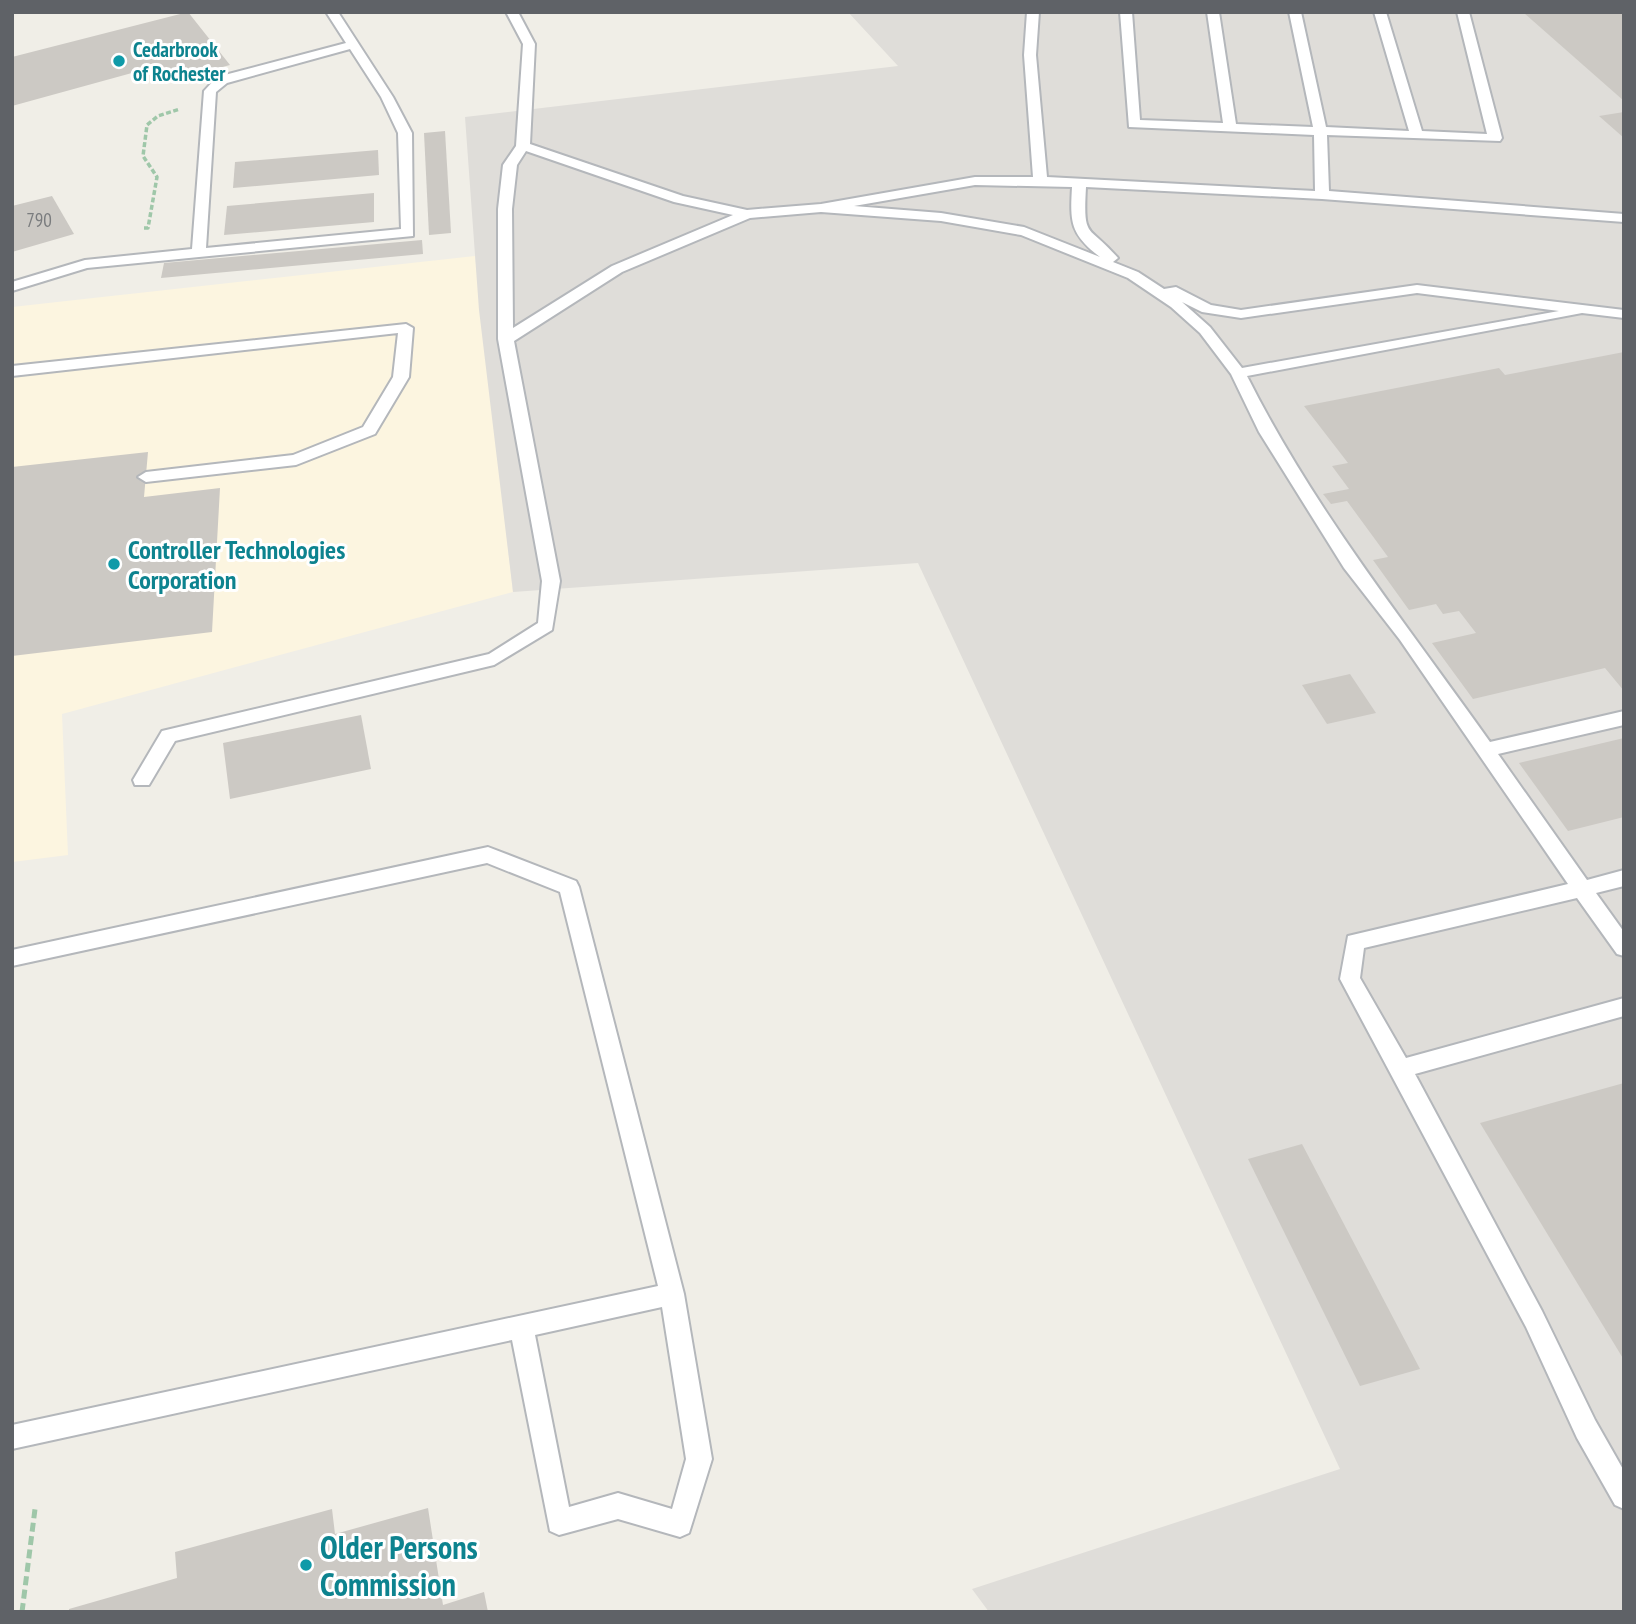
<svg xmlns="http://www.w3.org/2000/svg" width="1636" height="1624" font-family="'PT Sans Narrow',sans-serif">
	<rect width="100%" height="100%" fill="#f0eee7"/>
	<polygon fill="#fcf5e0" points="475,256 513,592 62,714 68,855 12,862 12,307"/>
	<polygon fill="#dfddd9" points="848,12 1624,12 1624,1612 989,1612 972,1589 1340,1469 918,563 513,592 479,310 465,117 898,66"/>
	<g fill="#ccc9c4">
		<polygon points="188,12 230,65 162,83 150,68 12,106 12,57"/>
		<polygon points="1523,12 1624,12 1624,101"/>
		<polygon points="1624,112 1624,138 1599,116"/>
		<polygon points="445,131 451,233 429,235 424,133"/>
		<polygon points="378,150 379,175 233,188 235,162"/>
		<polygon points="374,193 374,222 224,235 227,206"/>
		<polygon points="52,196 74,234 12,252 12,206"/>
		<polygon points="422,240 423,254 161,278 164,263"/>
		<polygon points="1624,352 1624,691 1605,668 1473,699 1432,643 1476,633 1459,611 1443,614 1436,604 1409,610 1373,560 1388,557 1347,501 1331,504 1323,494 1349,489 1332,466 1348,463 1304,406 1499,368 1505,375"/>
		<polygon points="148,452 144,497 220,488 212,632 12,656 12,467"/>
		<polygon points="1350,674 1376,713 1327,724 1302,685"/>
		<polygon points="361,715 371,769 230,799 223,743"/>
		<polygon points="1624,738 1624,817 1568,831 1519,763"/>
		<polygon points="1624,1083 1624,1360 1480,1123"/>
		<polygon points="1302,1144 1420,1369 1360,1386 1248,1159"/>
		<polygon points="428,1508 443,1605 484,1592 488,1612 69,1612 69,1609 177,1578 175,1552 332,1509 335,1534"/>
	</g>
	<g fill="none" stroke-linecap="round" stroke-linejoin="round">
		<g stroke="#b4b7bb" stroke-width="4">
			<g id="lane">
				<path d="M326,12H338L393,97L412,133L413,236L87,268L12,291V282L85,260L192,249L204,91L217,77L346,43ZM350,49L381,97L398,133L401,229L206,248L216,92L227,83Z"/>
				<path d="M506,12H518L535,44L530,144L683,196L747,210L821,204L975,177H1033L1024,55L1027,12H1039L1036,55L1047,177L1315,191L1314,135L1129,127L1120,12H1132L1140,120L1223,123L1207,12H1219L1236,124L1313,127L1289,12H1301L1326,127L1409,131L1374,12H1386L1422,131L1487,134L1457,12H1469L1502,138L1500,141L1327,135L1329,191L1624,214V222L1322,199L1086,187C1083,241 1088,223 1118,258L1113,262L1138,272L1164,289L1176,287L1211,305L1241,310L1417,285L1624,310V318L1582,313L1247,376C1313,508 1405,622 1490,742L1624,711V725L1498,754L1587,880L1624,870V886L1596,893L1624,932V956L1617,954L1577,898L1364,948L1360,978L1406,1058L1624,998V1016L1415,1074L1542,1311L1595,1420L1624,1471V1509L1615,1505L1577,1438L1526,1327L1340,979L1348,936L1568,884L1400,640L1344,568L1259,432L1231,374L1200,333L1171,307L1128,278L1021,235L941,221L821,212L750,218L622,272L514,341L560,581L552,630L494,665L175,741L149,785H135L133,780L162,731L489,654L538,623L542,581L498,339V209L503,165L516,146L523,44ZM526,151L674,202L733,215L612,266L513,328L512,209L517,165ZM975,185L1072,187C1070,222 1070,234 1100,257L1024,227L941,213L854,206ZM1417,293L1559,311L1242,368L1210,327L1182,302L1202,312L1241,318Z"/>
				<polygon points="406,324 413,328 409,377 375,434 296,465 146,482 138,477 146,472 293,455 363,427 393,377 398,333 12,376 12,366"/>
				<path d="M488,847L576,881L579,887L684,1294L712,1459L689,1533L680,1537L618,1519L559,1535L550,1531L512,1340L12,1449V1425L658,1286L560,892L487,863L12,966V950ZM662,1307L686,1459L672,1509L618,1493L569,1507L535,1335Z"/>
			</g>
		</g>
		<polyline stroke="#9fc7a9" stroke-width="3.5" stroke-dasharray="5 2.5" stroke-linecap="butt" points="144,228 148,228 157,177 143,156 147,125 158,116 180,109"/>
		<polyline stroke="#9fc7a9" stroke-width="5" stroke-dasharray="9 4.5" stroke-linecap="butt" points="22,1612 35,1509"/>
		<use href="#lane" fill="#fff" fill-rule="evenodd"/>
	</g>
	<g fill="#0f9aa8" stroke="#fff" stroke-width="2.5">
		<circle cx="119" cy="61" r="7"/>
		<circle cx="114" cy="564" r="7"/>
		<circle cx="306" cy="1565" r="7"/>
	</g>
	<g text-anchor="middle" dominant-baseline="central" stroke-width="6" stroke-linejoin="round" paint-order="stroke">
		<g font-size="19" fill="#7a7c7e">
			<text x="39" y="220">790</text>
		</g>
		<g font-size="21" font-weight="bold" fill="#0d838f" stroke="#fff" text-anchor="start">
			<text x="133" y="49">Cedarbrook<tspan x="133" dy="24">of Rochester</tspan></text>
		</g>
		<g font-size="26" font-weight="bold" fill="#0d838f" stroke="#fff" text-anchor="start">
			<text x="128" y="549">Controller Technologies<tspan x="128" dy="30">Corporation</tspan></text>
		</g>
		<g font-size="32" font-weight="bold" fill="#0d838f" stroke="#fff" text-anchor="start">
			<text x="320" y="1547">Older Persons<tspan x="320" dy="37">Commission</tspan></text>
		</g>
	</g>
	<rect width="1636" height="1624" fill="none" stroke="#5f6267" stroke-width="28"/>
</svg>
